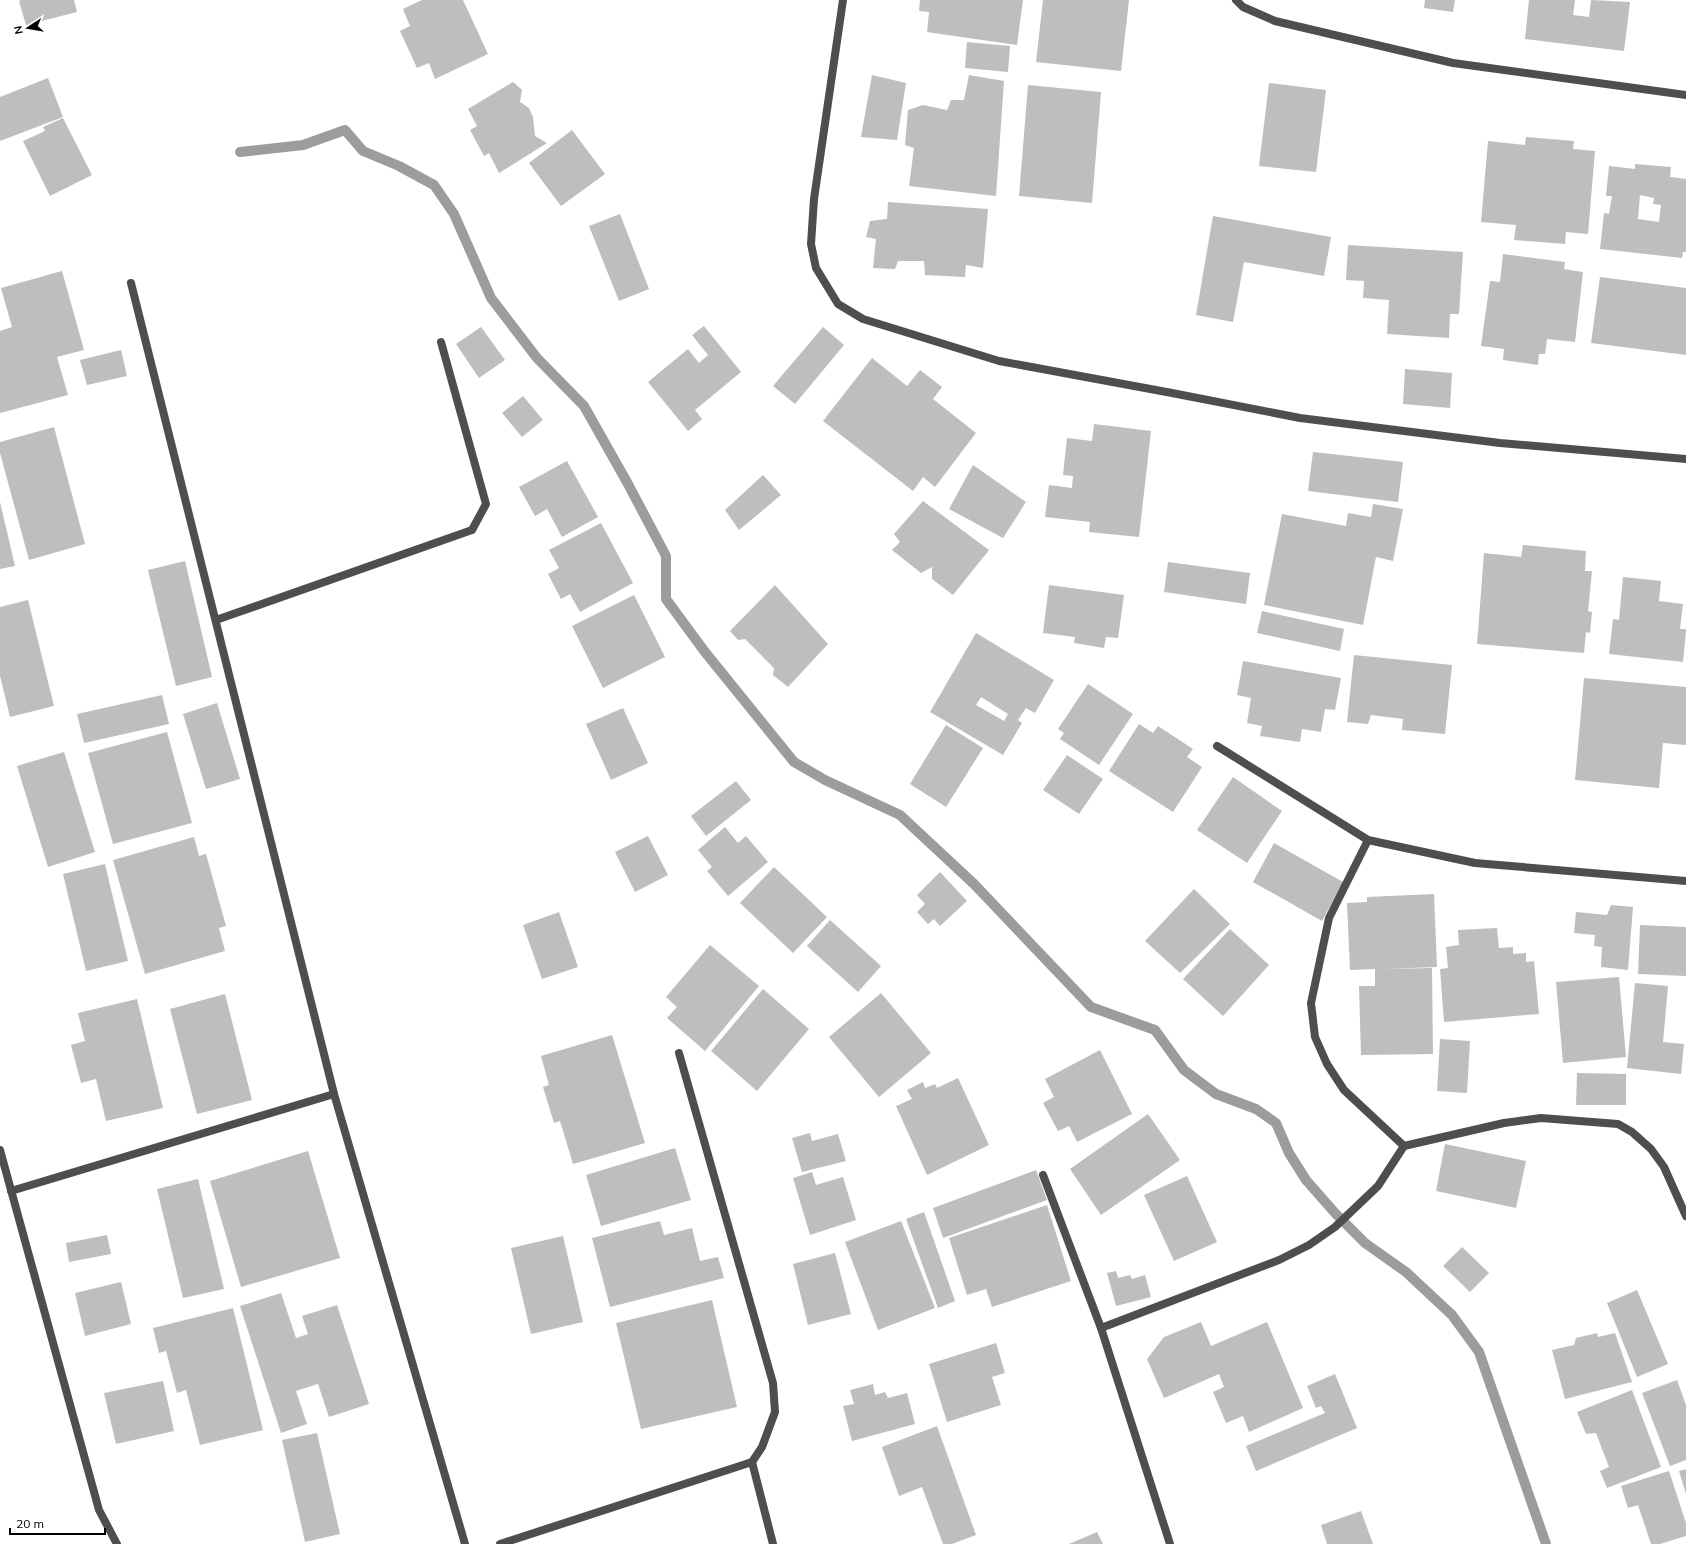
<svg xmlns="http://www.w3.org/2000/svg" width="1686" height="1544" font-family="Mulish,sans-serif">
	<rect width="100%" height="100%" fill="#fff"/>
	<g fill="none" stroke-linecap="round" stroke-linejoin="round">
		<polyline stroke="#9c9c9c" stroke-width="10" points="240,152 303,145 345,130 363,151 399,166 434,185 454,214 491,298 537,358 584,406 628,484 666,556 666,599 705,652 794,762 825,780 900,815 974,884 1091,1007 1155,1030 1184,1070 1216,1094 1256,1109 1276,1123 1289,1153 1306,1180 1335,1213 1365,1243 1406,1272 1452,1315 1479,1352 1546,1544"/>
	</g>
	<g fill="#bebebe" fill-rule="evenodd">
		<polygon points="21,0 74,0 77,12 26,25 19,1"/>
		<polygon points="422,0 463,0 488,54 435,79 429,63 417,68 400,31 410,26 403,9"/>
		<polygon points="920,0 1023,0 1017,45 927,32 929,12 919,11"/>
		<polygon points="1043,0 1129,0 1121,71 1036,62"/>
		<polygon points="1425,0 1455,0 1453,12 1424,8"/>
		<polygon points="1529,0 1575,0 1573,15 1589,17 1591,0 1630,2 1624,51 1525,39"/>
		<polygon points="967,42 1010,46 1008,72 965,68"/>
		<polygon points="872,75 906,83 897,140 861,137"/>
		<polygon points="969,75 1004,81 996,196 909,186 914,148 905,145 908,110 923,105 947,110 951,100 964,100"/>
		<polygon points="48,78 63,117 0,141 0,97"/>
		<polygon points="513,82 522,90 520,102 529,108 533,117 535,136 547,143 499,173 489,153 484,156 470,130 477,126 468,109"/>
		<polygon points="1269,83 1326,90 1316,172 1259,166"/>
		<polygon points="1028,85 1101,92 1092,203 1019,196"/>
		<polygon points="63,118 92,175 50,196 23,141 45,131 43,127"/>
		<polygon points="572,130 605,174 561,206 529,163"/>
		<polygon points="1526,137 1574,141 1573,149 1595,151 1588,234 1566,232 1565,244 1514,240 1516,225 1481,222 1488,141 1525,145"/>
		<path d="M1635,164L1671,167L1670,177L1686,179V252H1683L1682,258L1600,249L1604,213L1609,214L1612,196H1606L1609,166L1635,169ZM1640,195L1654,198L1653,204L1661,205L1659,222L1638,219Z"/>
		<polygon points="888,202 988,209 983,268 966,265 965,277 925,275 924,261 898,261 895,269 873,268 876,239 866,237 870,221 887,219"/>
		<polygon points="620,214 649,289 619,301 589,226"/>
		<polygon points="1213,216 1331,237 1324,276 1244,262 1233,322 1196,315"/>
		<polygon points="1348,245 1463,252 1459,314 1450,314 1449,338 1387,334 1389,300 1363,298 1364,281 1346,280"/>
		<polygon points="1503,254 1565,262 1564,269 1583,272 1575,342 1547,339 1545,354 1539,354 1538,365 1503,360 1504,349 1481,346 1490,281 1500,282"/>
		<polygon points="62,271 84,350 57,357 68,395 0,413 0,331 12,327 1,288"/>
		<polygon points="1600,277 1686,288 1686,355 1591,343"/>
		<polygon points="704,326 741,372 695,410 702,419 688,431 648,382 688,349 699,363 708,355 692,335"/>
		<polygon points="481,327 505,360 479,378 456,344"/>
		<polygon points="823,327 844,345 795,404 773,386"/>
		<polygon points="121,350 127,376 87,385 80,360"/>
		<polygon points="872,358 907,386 920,370 942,387 933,399 976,433 935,487 923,477 913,491 823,421"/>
		<polygon points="1405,369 1452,373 1450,408 1403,404"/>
		<polygon points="523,396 543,420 522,437 502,413"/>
		<polygon points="1094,424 1151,431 1139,537 1089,532 1090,522 1045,517 1049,485 1072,488 1073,476 1063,475 1067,438 1092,441"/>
		<polygon points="54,427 85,544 29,560 0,453 0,442"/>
		<polygon points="1313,452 1403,462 1398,502 1308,491"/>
		<polygon points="567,461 598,517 562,537 547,509 535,516 519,487"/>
		<polygon points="973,465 1026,502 1003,538 949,509"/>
		<polygon points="763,475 781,495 739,530 725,510"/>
		<polygon points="923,501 989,550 953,595 932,579 932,567 921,573 892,550 900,542 894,534"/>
		<polygon points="0,502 15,566 0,569"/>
		<polygon points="1373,504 1403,509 1393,561 1376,557 1363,625 1264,605 1282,514 1346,526 1348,513 1371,517"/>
		<polygon points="601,523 633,583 580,612 570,594 561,599 548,574 559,568 549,550"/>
		<polygon points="1523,545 1586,551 1585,571 1592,571 1588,611 1592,612 1590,633 1586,632 1584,653 1477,644 1484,553 1521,557"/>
		<polygon points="185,561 212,677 176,686 148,570"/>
		<polygon points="1168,562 1250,573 1246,604 1164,592"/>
		<polygon points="1623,577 1661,581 1659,601 1683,604 1680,629 1686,629 1686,631 1683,662 1609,654 1613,619 1619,620"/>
		<polygon points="775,585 828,644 788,687 773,675 774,668 745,639 738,640 730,631"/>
		<polygon points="1049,585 1124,595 1118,638 1106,637 1104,648 1074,643 1075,637 1043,633"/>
		<polygon points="634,595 665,657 603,688 572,626"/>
		<polygon points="28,600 54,706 10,717 0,676 0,607"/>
		<polygon points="1262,611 1344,629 1340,651 1257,633"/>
		<path d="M976,633L1054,680L1035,713L1026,708L1018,720L1022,723L1003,755L930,712ZM981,697L1008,714L1004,721L976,705Z"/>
		<polygon points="1354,655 1452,665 1445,734 1402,730 1403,719 1371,715 1368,724 1347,722"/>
		<polygon points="1243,661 1341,678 1335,710 1325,709 1321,732 1302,729 1300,742 1260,736 1262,726 1247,723 1251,698 1237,695"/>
		<polygon points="1584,678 1686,687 1686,745 1663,743 1659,788 1575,780"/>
		<polygon points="1088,684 1133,714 1099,765 1060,739 1064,733 1058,729"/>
		<polygon points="162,695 169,724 84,743 77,714"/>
		<polygon points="217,703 240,779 206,789 183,714"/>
		<polygon points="623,708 648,763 611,780 586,724"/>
		<polygon points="1139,724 1153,733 1158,726 1193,749 1187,757 1202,767 1173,812 1109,771"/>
		<polygon points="946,725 983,748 946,807 910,784"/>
		<polygon points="167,732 192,823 113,844 88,753"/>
		<polygon points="64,752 95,852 48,867 17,766"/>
		<polygon points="1067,755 1103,779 1079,814 1043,790"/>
		<polygon points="1233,777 1282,811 1247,863 1197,830"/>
		<polygon points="736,781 751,800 706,836 691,816"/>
		<polygon points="725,827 738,843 746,836 768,862 728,896 707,871 712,867 698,850"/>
		<polygon points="648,836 668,875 635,892 615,852"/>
		<polygon points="194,837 199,856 206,854 226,926 219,928 225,951 145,974 113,860"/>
		<polygon points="1274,843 1343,882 1322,921 1253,882"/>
		<polygon points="105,864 128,961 86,971 63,874"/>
		<polygon points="774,867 827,917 793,953 740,903"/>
		<polygon points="940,872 967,901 940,926 934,919 928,924 917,912 925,904 917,895"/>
		<polygon points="1194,889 1230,924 1180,973 1145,941"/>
		<polygon points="1434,894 1437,967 1382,969 1432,968 1433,1054 1361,1055 1359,986 1375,986 1375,969 1350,970 1347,903 1367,902 1367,897"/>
		<polygon points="1611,905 1633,907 1628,970 1601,967 1602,947 1594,946 1595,935 1574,933 1576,912 1607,915"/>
		<polygon points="559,912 578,967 542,979 523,925"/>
		<polygon points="830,920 881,966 858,992 807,946"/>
		<polygon points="1640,925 1686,927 1686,976 1638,974"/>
		<polygon points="1497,928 1499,948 1513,947 1513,954 1526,953 1526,962 1534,961 1539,1014 1444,1022 1440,969 1448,968 1446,947 1459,945 1458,930"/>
		<polygon points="1230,929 1269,965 1223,1016 1183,979"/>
		<polygon points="710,945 759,986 705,1051 667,1018 677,1007 666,997"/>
		<polygon points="1619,977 1626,1057 1563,1063 1556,982"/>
		<polygon points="1635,983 1668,986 1663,1042 1684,1044 1681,1074 1627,1068"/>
		<polygon points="763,989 809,1029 757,1091 711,1051"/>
		<polygon points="881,993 931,1053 879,1097 829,1037"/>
		<polygon points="225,994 252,1100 197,1114 170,1009"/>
		<polygon points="137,999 163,1108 106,1121 96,1079 81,1083 71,1045 85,1041 78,1013"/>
		<polygon points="612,1035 645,1143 573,1164 560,1121 554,1123 543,1087 549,1085 541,1056"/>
		<polygon points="1440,1039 1470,1041 1467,1093 1437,1091"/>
		<polygon points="1100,1050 1132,1114 1077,1142 1069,1126 1058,1131 1043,1103 1054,1097 1045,1079"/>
		<polygon points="1577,1073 1626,1074 1626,1105 1576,1105"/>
		<polygon points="958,1078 989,1145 927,1175 896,1106 912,1099 907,1090 923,1082 925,1088 935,1084 937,1088"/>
		<polygon points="1148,1114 1180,1160 1101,1215 1070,1169"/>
		<polygon points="810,1133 812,1141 838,1134 846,1161 802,1172 792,1138"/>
		<polygon points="1445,1144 1526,1161 1516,1208 1436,1191"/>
		<polygon points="675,1148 691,1200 601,1226 586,1175"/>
		<polygon points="308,1151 340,1258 241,1287 210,1181"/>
		<polygon points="1036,1170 1047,1200 943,1238 933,1208"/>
		<polygon points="812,1172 816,1185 843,1177 856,1220 810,1235 793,1178"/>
		<polygon points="1187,1176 1217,1242 1174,1261 1144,1195"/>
		<polygon points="198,1179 224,1289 183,1298 157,1189"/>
		<polygon points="1047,1205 1071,1281 992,1307 986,1289 967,1295 949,1238"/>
		<polygon points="924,1212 955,1301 938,1308 906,1219"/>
		<polygon points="660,1221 664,1235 692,1228 700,1261 718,1257 724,1278 610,1307 592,1238"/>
		<polygon points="901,1221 935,1308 878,1330 845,1242"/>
		<polygon points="107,1235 111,1254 69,1262 66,1243"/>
		<polygon points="563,1236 583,1322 531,1334 511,1248"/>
		<polygon points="1462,1247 1489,1273 1470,1292 1443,1266"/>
		<polygon points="835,1253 851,1314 808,1325 793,1264"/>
		<polygon points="1116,1271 1118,1278 1130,1275 1132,1279 1145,1275 1151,1297 1116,1306 1107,1273"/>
		<polygon points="121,1282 131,1324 85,1336 75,1293"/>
		<polygon points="1637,1290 1668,1364 1637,1377 1607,1303"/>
		<polygon points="281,1293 296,1338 308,1334 302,1316 337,1305 369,1404 329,1417 318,1384 296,1391 307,1424 281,1433 240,1306"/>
		<polygon points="712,1300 737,1407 641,1429 616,1323"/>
		<polygon points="233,1308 263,1430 200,1445 186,1390 177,1393 166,1351 159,1353 153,1328"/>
		<polygon points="1201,1322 1211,1346 1267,1322 1303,1408 1249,1432 1243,1416 1226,1423 1213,1392 1224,1387 1219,1374 1164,1398 1147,1359 1164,1337"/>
		<polygon points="1597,1333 1598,1337 1615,1333 1632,1382 1565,1399 1552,1350 1574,1345 1576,1338"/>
		<polygon points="996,1343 1005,1373 992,1377 1001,1405 947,1422 929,1364"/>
		<polygon points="1335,1374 1357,1428 1256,1471 1246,1446 1325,1413 1321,1406 1316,1408 1307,1386"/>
		<polygon points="1677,1380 1686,1405 1686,1460 1670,1466 1642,1393"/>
		<polygon points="163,1381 174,1431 116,1444 104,1393"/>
		<polygon points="873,1384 875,1395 885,1392 888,1398 907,1393 915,1424 852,1441 843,1406 854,1404 850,1390"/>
		<polygon points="1632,1390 1661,1467 1607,1488 1600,1471 1609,1467 1596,1433 1586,1434 1577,1412"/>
		<polygon points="937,1426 976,1535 952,1544 943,1544 922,1487 899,1496 882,1447"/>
		<polygon points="317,1433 340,1534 305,1542 282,1440"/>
		<polygon points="1686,1469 1686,1494 1679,1471"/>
		<polygon points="1669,1471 1686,1523 1686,1536 1660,1544 1651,1544 1638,1505 1628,1508 1621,1486"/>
		<polygon points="1361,1511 1373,1544 1327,1544 1321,1525"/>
		<polygon points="1097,1532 1103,1544 1069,1544"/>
	</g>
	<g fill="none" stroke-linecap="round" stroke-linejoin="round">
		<g stroke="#4e4e4e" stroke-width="8">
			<polyline points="843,0 814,199 811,244 816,268 838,304 863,319 999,361 1172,393 1300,418 1500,443 1686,459"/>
			<polyline points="1236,0 1243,7 1275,21 1453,63 1686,95"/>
			<polyline points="131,283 334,1094 465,1544"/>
			<polyline points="216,620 472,530 486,504 441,342"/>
			<polyline points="1217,746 1368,840 1475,863 1686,881"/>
			<polyline points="1368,840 1329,918 1311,1003 1315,1037 1327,1064 1344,1090 1404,1146"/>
			<polyline points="0,1150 99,1510 117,1544"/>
			<polyline points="1043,1175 1101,1328 1170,1544"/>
			<polyline points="11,1191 334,1094"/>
			<polyline points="1101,1328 1279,1260 1309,1245 1335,1227 1378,1186 1404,1146 1504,1123 1541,1118 1618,1124 1632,1132 1651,1149 1664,1167 1686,1216"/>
			<polyline points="752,1462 773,1544"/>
			<polyline points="500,1544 752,1462 762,1447 775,1412 773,1383 679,1053"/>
		</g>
	</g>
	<g transform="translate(28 28) rotate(258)" stroke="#ffffff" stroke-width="3" paint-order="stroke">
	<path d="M0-3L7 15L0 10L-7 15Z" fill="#000000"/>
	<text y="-6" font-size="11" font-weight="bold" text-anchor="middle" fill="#000000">N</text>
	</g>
	<path d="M10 1528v6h95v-6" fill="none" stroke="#000000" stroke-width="2"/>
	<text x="16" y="1528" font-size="12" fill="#000000" stroke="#ffffff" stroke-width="3" paint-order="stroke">20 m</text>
</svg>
